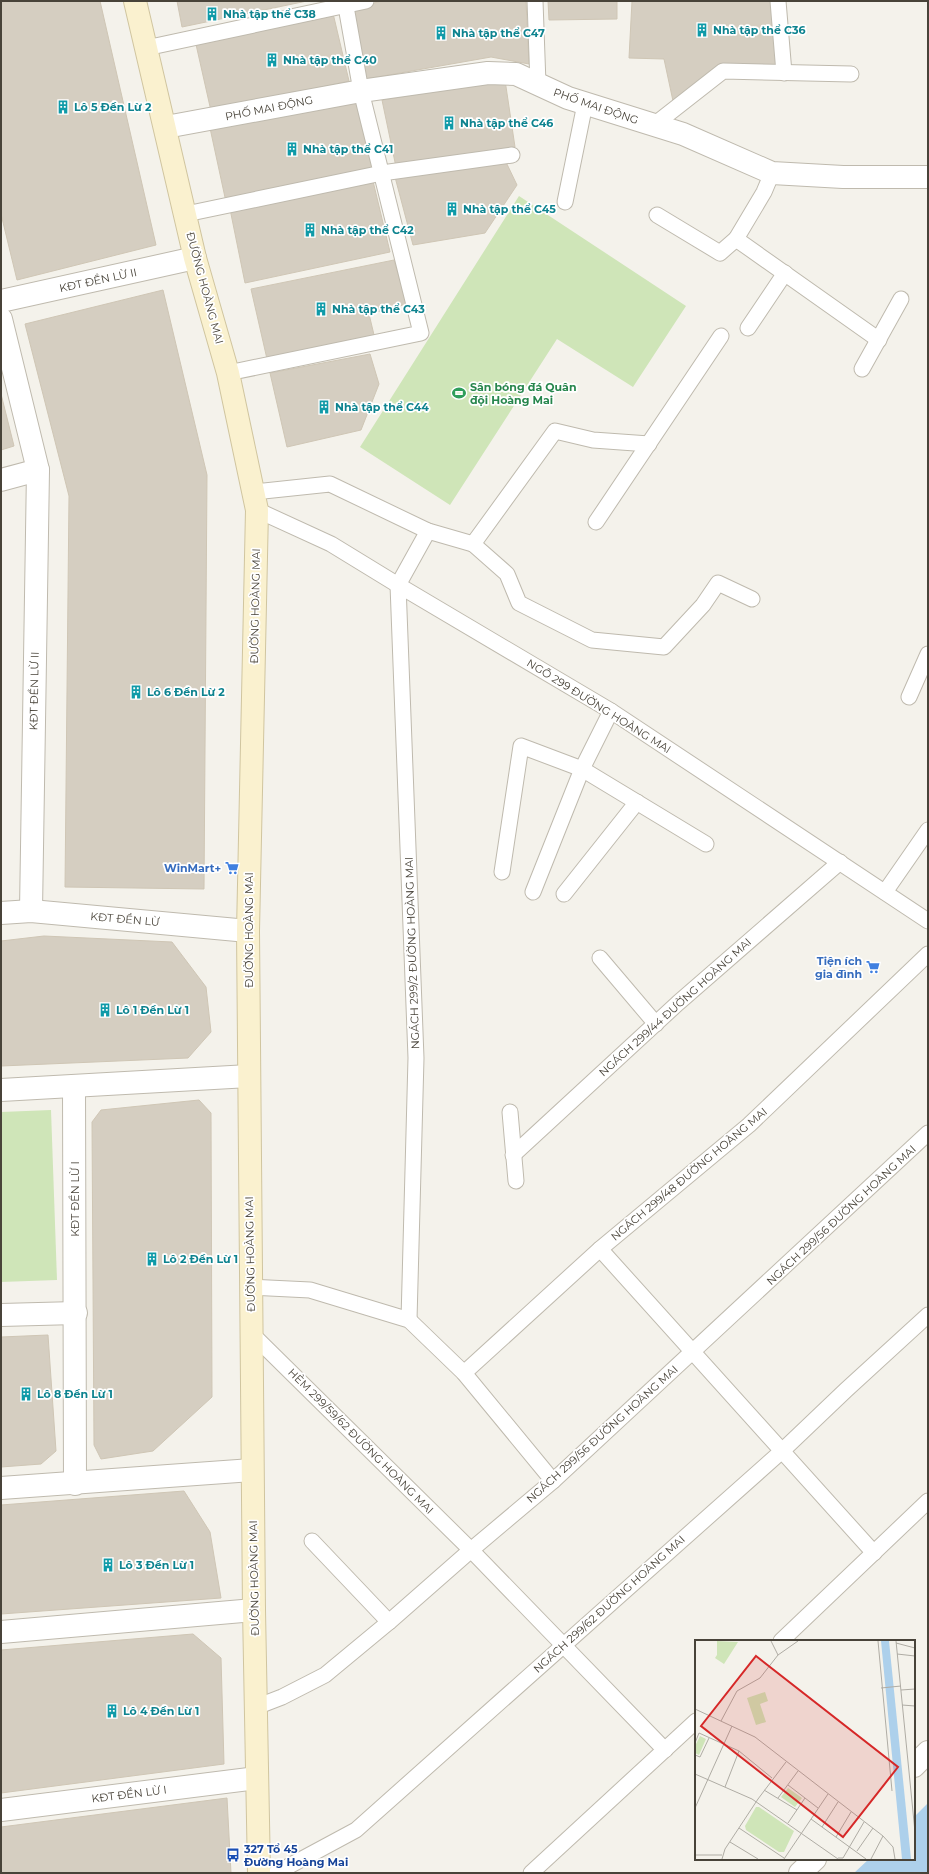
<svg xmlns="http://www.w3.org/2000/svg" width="929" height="1874" font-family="Montserrat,sans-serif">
	<rect width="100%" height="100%" fill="#f4f2eb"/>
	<g fill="#cfe5b8">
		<polygon points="519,196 686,306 633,387 557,339 450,505 360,447"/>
		<polygon points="51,1110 57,1280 1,1282 1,1112"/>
	</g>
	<polygon fill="#add0eb" points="928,1803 928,1873 854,1873 869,1859 914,1859 914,1817"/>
	<g fill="#d5cec1" stroke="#cfc6b5">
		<polygon points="1,1 100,1 156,245 17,280 1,214"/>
		<polygon points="177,1 307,1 182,27"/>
		<polygon points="382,1 526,1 529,64 491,57 366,79 350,9"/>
		<polygon points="548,1 617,1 617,19 549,20"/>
		<polygon points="632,1 772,1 778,67 719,64 673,101 664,59 629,58"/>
		<polygon points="332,9 349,81 211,111 195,40"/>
		<polygon points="505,80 515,147 396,167 382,100"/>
		<polygon points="358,96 374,171 226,202 210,128"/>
		<polygon points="505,160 517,185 485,233 413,245 395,177"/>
		<polygon points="372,177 390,252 245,283 230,209"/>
		<polygon points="394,260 407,304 369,314 375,339 267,359 251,289"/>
		<polygon points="163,290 207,475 204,889 65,887 69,496 25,324"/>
		<polygon points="370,354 379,384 361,430 287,447 270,373"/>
		<polygon points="1,394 14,446 1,450"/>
		<polygon points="44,936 172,942 206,987 211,1032 188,1058 1,1066 1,941"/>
		<polygon points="199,1100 211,1113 212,1397 153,1451 101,1459 94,1445 92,1122 101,1110"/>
		<polygon points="48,1335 56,1451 41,1464 1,1467 1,1337"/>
		<polygon points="184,1491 210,1532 221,1598 1,1614 1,1505"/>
		<polygon points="193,1634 221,1658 224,1764 1,1793 1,1650"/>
		<polygon points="227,1798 231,1873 1,1873 1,1827"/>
	</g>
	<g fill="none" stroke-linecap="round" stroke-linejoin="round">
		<g stroke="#bfbaae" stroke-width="17">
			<g id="lane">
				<polyline points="535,1 538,84"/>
				<polyline points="778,1 784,73"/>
				<polyline points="146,48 366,1"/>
				<polyline points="654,125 723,71 851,74"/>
				<polyline points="772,173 764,192 736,239 879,340"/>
				<polyline points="565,202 585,104"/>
				<polyline points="186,214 382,173 512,155"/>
				<polyline points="657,215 720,253 736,239"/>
				<polyline points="748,328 785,273"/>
				<polyline points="862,369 901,299"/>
				<polyline points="228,373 421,333 361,91 345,1"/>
				<polyline points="254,492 330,484 428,531 473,544 555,431 593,440 649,444"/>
				<polyline points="257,510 331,544 398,585 611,711 928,921"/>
				<polyline points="596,522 721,336"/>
				<polyline points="473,544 507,574 519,603 592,640 664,647 703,605 718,583 752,599"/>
				<polyline points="909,697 928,654"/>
				<polyline points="502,872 521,746 582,769 706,844"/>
				<polyline points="533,892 582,769 611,711"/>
				<polyline points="885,892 928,830"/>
				<polyline points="564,894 637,802"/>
				<polyline points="600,958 656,1024"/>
				<polyline points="510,1112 516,1181"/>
				<polyline points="513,1155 678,1003 840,862"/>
				<polyline points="600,1249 874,1553"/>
				<polyline points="250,1287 310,1290 409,1320 464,1373 553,1481"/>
				<polyline points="409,1320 416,1058 398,585 428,531"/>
				<polyline points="251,1333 471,1550 665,1750"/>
				<polyline points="464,1373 600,1249 749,1125 928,954"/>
				<polyline points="312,1541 389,1622"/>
				<polyline points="781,1641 928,1501"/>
				<polyline points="256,1707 282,1697 325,1675 389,1622 471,1550 553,1481 928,1133"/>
				<polyline points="276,1873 356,1830 782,1451 846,1390 928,1315"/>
				<polyline points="531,1873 696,1721"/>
			</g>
		</g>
		<g stroke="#bfbaae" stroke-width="24">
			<g id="street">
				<polyline points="166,127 361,91 488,73 516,74 568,98 683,134 772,173 843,177 928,177"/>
				<polyline points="1,301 195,258"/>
				<polyline points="1,319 38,470 31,911"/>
				<polyline points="1,480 38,470"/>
				<polyline points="1,913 31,911 248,931"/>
				<polyline points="74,1086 75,1484"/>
				<polyline points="1,1090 249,1076"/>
				<polyline points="1,1315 76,1313"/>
				<polyline points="1,1488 252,1470"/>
				<polyline points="1,1632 254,1610"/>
				<polyline points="914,1766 928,1752"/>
				<polyline points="1,1810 257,1778"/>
				<polyline points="800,1873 815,1859"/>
			</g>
		</g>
		<g stroke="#d0c59f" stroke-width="24">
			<polyline id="secondary" points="135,1 195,258 228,373 257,510 248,931 254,1610 259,1873"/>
		</g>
		<use href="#lane" stroke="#fff" stroke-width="15"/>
		<use href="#street" stroke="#fff" stroke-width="22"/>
		<use href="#secondary" stroke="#faf1cf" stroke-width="22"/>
	</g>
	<defs>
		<g id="building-bare" transform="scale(1.08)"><path d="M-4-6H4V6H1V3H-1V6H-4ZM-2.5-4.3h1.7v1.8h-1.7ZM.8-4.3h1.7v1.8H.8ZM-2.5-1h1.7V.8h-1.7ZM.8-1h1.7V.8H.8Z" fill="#0f9aa8" stroke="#fff" stroke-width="2.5" paint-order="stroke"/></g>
		<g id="stadium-bare" transform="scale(1.08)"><path d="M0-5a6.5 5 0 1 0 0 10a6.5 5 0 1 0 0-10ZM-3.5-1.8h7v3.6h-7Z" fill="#2e9e5b" stroke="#fff" stroke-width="2.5" paint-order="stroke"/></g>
		<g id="supermarket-bare" transform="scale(1.08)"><path d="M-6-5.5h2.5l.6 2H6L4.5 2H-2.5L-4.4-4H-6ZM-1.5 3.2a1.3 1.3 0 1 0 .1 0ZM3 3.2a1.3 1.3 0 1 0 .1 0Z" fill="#3f7fe0" stroke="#fff" stroke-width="2.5" paint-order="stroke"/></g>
		<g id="bus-bare" transform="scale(1.08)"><path d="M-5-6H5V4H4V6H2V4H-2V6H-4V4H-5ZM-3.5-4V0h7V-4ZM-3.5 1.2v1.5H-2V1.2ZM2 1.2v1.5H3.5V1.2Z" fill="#1a4fb4" stroke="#fff" stroke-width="2.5" paint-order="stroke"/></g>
	</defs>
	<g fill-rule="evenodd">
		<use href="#building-bare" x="212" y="14"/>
		<use href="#building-bare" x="702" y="30"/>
		<use href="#building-bare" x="441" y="33"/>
		<use href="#building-bare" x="272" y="60"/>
		<use href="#building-bare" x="63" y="107"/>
		<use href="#building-bare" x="449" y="123"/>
		<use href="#building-bare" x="292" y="149"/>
		<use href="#building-bare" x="452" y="209"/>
		<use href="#building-bare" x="310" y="230"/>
		<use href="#building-bare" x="321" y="309"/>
		<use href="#stadium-bare" x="459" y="393"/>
		<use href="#building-bare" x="324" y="407"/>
		<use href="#building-bare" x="136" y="692"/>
		<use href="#supermarket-bare" x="232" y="868"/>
		<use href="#supermarket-bare" x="873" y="967"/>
		<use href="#building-bare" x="105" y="1010"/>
		<use href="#building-bare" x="152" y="1259"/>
		<use href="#building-bare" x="26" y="1394"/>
		<use href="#building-bare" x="108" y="1565"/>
		<use href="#building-bare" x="112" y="1711"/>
		<use href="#bus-bare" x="233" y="1855"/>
	</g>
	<g text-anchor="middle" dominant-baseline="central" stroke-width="3.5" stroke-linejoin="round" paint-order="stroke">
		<g font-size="11" font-weight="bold" fill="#0d838f" stroke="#fff" text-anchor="start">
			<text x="223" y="14">Nhà tập thể C38</text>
			<text x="713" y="30">Nhà tập thể C36</text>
			<text x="452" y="33">Nhà tập thể C47</text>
			<text x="283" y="60">Nhà tập thể C40</text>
			<text x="74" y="107">Lô 5 Đền Lừ 2</text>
			<text x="460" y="123">Nhà tập thể C46</text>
			<text x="303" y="149">Nhà tập thể C41</text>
			<text x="463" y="209">Nhà tập thể C45</text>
			<text x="321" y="230">Nhà tập thể C42</text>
			<text x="332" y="309">Nhà tập thể C43</text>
			<text x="335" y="407">Nhà tập thể C44</text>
			<text x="147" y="692">Lô 6 Đền Lừ 2</text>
			<text x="116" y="1010">Lô 1 Đền Lừ 1</text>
			<text x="163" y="1259">Lô 2 Đền Lừ 1</text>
			<text x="37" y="1394">Lô 8 Đền Lừ 1</text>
			<text x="119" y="1565">Lô 3 Đền Lừ 1</text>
			<text x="123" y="1711">Lô 4 Đền Lừ 1</text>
		</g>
		<g font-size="11" fill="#484339" stroke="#fff">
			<text transform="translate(596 106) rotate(19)">PHỐ MAI ĐỘNG</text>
			<text transform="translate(269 108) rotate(-11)">PHỐ MAI ĐỘNG</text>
			<text transform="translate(98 280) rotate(-12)">KĐT ĐỀN LỪ II</text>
			<text transform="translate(205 288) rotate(75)">ĐƯỜNG HOÀNG MAI</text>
			<text transform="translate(255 606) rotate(-89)">ĐƯỜNG HOÀNG MAI</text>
			<text transform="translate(34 691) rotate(-89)">KĐT ĐỀN LỪ II</text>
			<text transform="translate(599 706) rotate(32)">NGÕ 299 ĐƯỜNG HOÀNG MAI</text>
			<text transform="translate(125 919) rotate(5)">KĐT ĐỀN LỪ</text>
			<text transform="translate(249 930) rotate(-90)">ĐƯỜNG HOÀNG MAI</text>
			<text transform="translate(412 953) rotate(-92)">NGÁCH 299/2 ĐƯỜNG HOÀNG MAI</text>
			<text transform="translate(675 1007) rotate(-42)">NGÁCH 299/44 ĐƯỜNG HOÀNG MAI</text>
			<text transform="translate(689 1174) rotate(-40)">NGÁCH 299/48 ĐƯỜNG HOÀNG MAI</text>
			<text transform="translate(75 1199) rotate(-90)">KĐT ĐỀN LỪ I</text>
			<text transform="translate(841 1215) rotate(-43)">NGÁCH 299/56 ĐƯỜNG HOÀNG MAI</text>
			<text transform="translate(250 1254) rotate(-91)">ĐƯỜNG HOÀNG MAI</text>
			<text transform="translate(602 1434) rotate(-42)">NGÁCH 299/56 ĐƯỜNG HOÀNG MAI</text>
			<text transform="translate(361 1441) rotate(45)">HẺM 299/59/62 ĐƯỜNG HOÀNG MAI</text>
			<text transform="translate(254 1578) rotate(-91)">ĐƯỜNG HOÀNG MAI</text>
			<text transform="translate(609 1604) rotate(-42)">NGÁCH 299/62 ĐƯỜNG HOÀNG MAI</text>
			<text transform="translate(129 1794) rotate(-7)">KĐT ĐỀN LỪ I</text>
		</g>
		<g font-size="11" font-weight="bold" fill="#27864d" stroke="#fff" text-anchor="start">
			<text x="470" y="387">Sân bóng đá Quân<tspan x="470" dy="13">đội Hoàng Mai</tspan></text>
		</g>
		<g font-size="11" font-weight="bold" fill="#366cbe" stroke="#fff" text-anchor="end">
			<text x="221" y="868">WinMart+</text>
			<text x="862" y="961">Tiện ích<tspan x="862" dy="13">gia đình</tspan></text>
		</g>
		<g font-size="11" font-weight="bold" fill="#164399" stroke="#fff" text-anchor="start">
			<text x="244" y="1849">327 Tổ 45<tspan x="244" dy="13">Đường Hoàng Mai</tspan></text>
		</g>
	</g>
	<g transform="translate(695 1640)">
		<rect width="220" height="220" fill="#f4f2eb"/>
		<path d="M22,1L43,2L29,24L20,18L22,15ZM70,52L73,61L65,64L71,82L61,85L52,58ZM5,96L11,99L4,115L0,113V106ZM93,148L107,158L100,167L86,157ZM61,167H64L99,191L89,212H84L51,190L50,186Z" fill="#cfe5b8"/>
		<path d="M186,1H194L216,219H207Z" fill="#add0eb"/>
		<path fill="none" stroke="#afaca4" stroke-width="1" d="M76,1L83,15M183,1L197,151M201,1L220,192M201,3L220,8M202,14L220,16M186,48L206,46M206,50L220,49M207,65L220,66M0,69L60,97L188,196L198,207L200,219M26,81L42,51L65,38L83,15L103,1M0,103L4,93L44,111L77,138M0,115L5,117L14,98M0,134L57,159L143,219M93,145L123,168M30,147L44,111M69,150L102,170M83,158L103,131M0,168L37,86M116,179L171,219M93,183L110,158M127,187L143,162M44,188L89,218M141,197L156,172M35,202L63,219M162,211L178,188M0,215H27M143,218H148L169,182M27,219L30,209L63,159L91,122M89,219L133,154M176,219L188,196"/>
		<path fill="#d62828" fill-opacity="0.15" stroke="#d62828" stroke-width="2" d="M61,16L203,127L148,197L6,86Z"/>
		<rect width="220" height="220" fill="none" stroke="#484339" stroke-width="2"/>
	</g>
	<rect width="929" height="1874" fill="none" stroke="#484339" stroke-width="4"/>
</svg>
